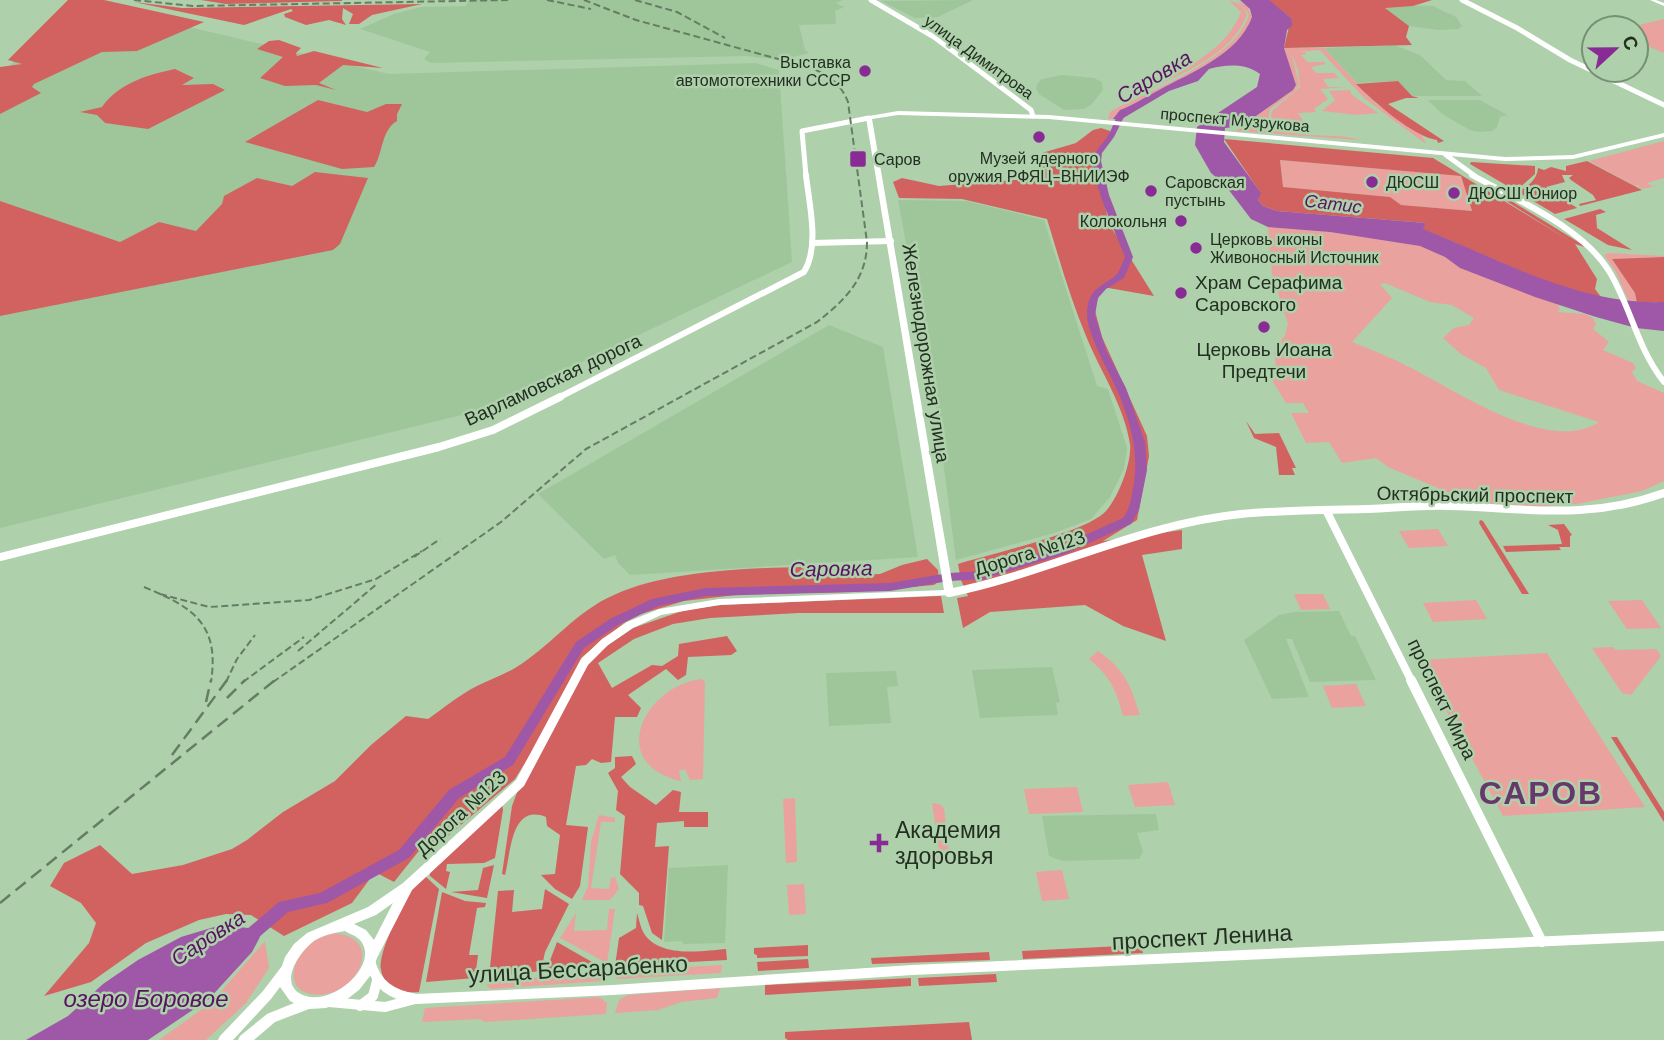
<svg xmlns="http://www.w3.org/2000/svg" width="1664" height="1040" font-family="'DM Sans',sans-serif">
	<rect width="100%" height="100%" fill="#aed0ab"/>
	<g fill="#9fc69b">
		<polygon points="74,0 389,74 756,63 779,70 792,262 482,410 0,528 0,76"/>
		<polygon points="469,0 843,0 836,3 844,7 835,11 836,24 799,25 805,50 809,53 781,60 746,56 431,63 424,59 430,52 360,29 394,14 421,7 466,6"/>
		<polygon points="973,0 938,17 915,18 881,1"/>
		<polygon points="1397,5 1433,6 1456,17 1462,26 1458,29 1438,30 1409,26 1384,8"/>
		<polygon points="1394,45 1420,55 1446,80 1465,81 1482,96 1412,96 1398,81 1357,83 1324,48"/>
		<polygon points="1062,75 1094,78 1102,82 1103,90 1091,105 1084,109 1064,110 1039,94 1036,89 1037,84 1042,79"/>
		<polygon points="1428,100 1480,100 1507,115 1500,117 1497,127 1492,131 1479,132 1470,130 1442,114"/>
		<polygon points="898,200 967,201 1044,220 1097,386 1108,389 1127,448 1124,469 1110,497 1091,519 1054,533 956,560 936,407"/>
		<polygon points="829,325 883,347 918,557 630,575 618,563 615,555 604,559 538,494"/>
		<polygon points="1339,611 1351,636 1355,636 1376,680 1310,682 1292,639 1286,639 1309,697 1272,699 1244,640 1279,615 1294,612"/>
		<polygon points="1052,667 1060,702 1056,703 1058,715 980,718 972,670"/>
		<polygon points="896,671 898,686 887,687 891,723 829,726 826,673"/>
		<polygon points="1156,814 1159,830 1137,833 1143,852 1139,859 1062,861 1049,856 1042,816"/>
		<polygon points="728,865 725,943 684,944 681,941 664,942 669,868"/>
	</g>
	<g fill="#eaa29e" fill-rule="evenodd">
		<path d="M1229,0L1241,5L1247,14C1233,55 1180,74 1144,92C1178,73 1227,51 1241,12Z"/>
		<path d="M1237,0L1247,6L1252,17C1239,54 1190,73 1159,90C1145,97 1134,105 1120,110L1113,119H1108L1110,112L1115,109C1152,90 1238,58 1249,14Z"/>
		<polygon points="1664,19 1664,53 1636,41 1636,28 1627,28"/>
		<path d="M1284,48H1324L1375,103L1421,134L1426,144L1364,98L1320,50L1296,52H1305L1306,54L1301,55L1307,62H1324L1326,64L1311,67L1316,73H1334L1339,78L1323,79L1328,87H1347L1320,89L1328,99L1314,109L1316,112L1298,113L1311,133L1280,126L1271,117L1272,111L1300,87L1298,70L1291,52L1299,84L1295,91L1270,109L1268,120C1291,143 1334,131 1360,140L1236,131L1293,90L1296,85Z"/>
		<polygon points="1350,90 1352,95 1378,113 1357,115 1322,111 1335,100 1329,91"/>
		<polygon points="1664,141 1664,178 1647,183 1652,186 1660,185 1643,189 1638,187 1640,185 1635,186 1589,161"/>
		<polygon points="1280,160 1461,176 1472,211 1401,205 1390,197 1283,187"/>
		<path d="M1268,227L1330,232L1420,246L1445,257L1460,268L1557,304L1560,309L1558,312L1585,314L1593,318L1596,324L1593,329L1609,342L1603,350L1633,363L1636,368L1632,372L1637,381L1664,393V481L1642,491L1576,504L1538,507L1481,503L1457,496L1388,467L1376,458L1342,463L1329,442L1306,443L1291,413H1309L1303,403H1286L1269,375L1277,374L1274,351L1285,335L1288,324L1272,274ZM1385,283L1430,302L1452,305L1474,318L1469,325L1454,328L1443,338L1461,354L1486,368L1499,390L1599,422C1549,455 1457,391 1411,368C1392,358 1372,350 1352,342L1392,298L1380,284Z"/>
		<polygon points="1608,253 1664,256 1664,257 1612,259 1636,293 1637,301 1628,300 1616,272 1604,255"/>
		<polygon points="1438,529 1448,546 1409,548 1399,531"/>
		<polygon points="1294,594 1323,594 1330,609 1301,610"/>
		<polygon points="1476,600 1487,619 1433,622 1423,603"/>
		<polygon points="1642,600 1661,628 1627,629 1608,601"/>
		<polygon points="1613,647 1615,650 1656,649 1661,656 1631,695 1622,693 1592,648"/>
		<path d="M1098,651C1125,670 1130,684 1140,715L1123,716C1117,691 1110,676 1089,659Z"/>
		<polygon points="1547,653 1645,807 1503,816 1419,660"/>
		<path d="M702,679L705,682L703,779L690,780L685,769L679,771L681,781C605,764 645,685 702,679Z"/>
		<polygon points="1356,684 1366,706 1332,708 1323,686"/>
		<polygon points="1168,782 1175,805 1135,807 1128,785"/>
		<polygon points="1077,787 1083,812 1029,814 1024,789"/>
		<polygon points="795,798 797,862 786,863 783,799"/>
		<polygon points="932,803 939,804 944,808 950,861 936,861 934,853 939,850"/>
		<polygon points="599,815 615,818 615,822 601,822 591,888 609,889 611,878 615,877 619,889 610,900 582,900 588,887 591,842"/>
		<polygon points="1062,870 1069,899 1042,901 1036,872"/>
		<polygon points="804,884 806,914 789,915 787,885"/>
		<polygon points="609,909 615,909 607,963 560,938 576,913 574,931 607,930"/>
		<path d="M328,933C392,933 355,1003 311,994C283,989 294,956 309,943C314,939 322,936 328,933Z"/>
		<polygon points="265,941 269,968 246,1003 206,1040 159,1040 212,1002"/>
		<polygon points="722,965 721,973 617,979 614,971"/>
		<polygon points="607,971 607,976 601,981 491,989 487,986 488,982"/>
		<polygon points="720,988 717,998 681,1002 658,1010 615,1013 619,1000 628,995"/>
		<polygon points="599,997 607,1003 606,1014 485,1022 480,1019 422,1022 425,1008"/>
	</g>
	<g fill="#d26260" fill-rule="evenodd">
		<polygon points="68,0 104,0 204,22 137,51 102,52 34,84 32,87 41,93 0,114 0,67 22,64 8,60"/>
		<polygon points="201,0 342,0 342,1 226,4"/>
		<polygon points="1268,0 1432,0 1413,6 1385,8 1409,26 1406,37 1412,45 1284,48 1291,18"/>
		<polygon points="134,2 182,8 422,4 372,15 359,24 349,24 353,14 343,8 342,19 346,25 329,20 306,25 285,17 284,14 293,11 291,9 244,25"/>
		<polygon points="279,40 301,48 296,53 297,56 314,51 383,68 343,65 319,83 336,90 316,85 285,86 260,78 283,57 257,49 269,41"/>
		<path d="M175,69L194,78L182,85L213,84L225,90L148,129L105,123L97,115L80,112L102,107C118,84 146,75 175,69Z"/>
		<path d="M1398,81L1412,96L1419,98H1406L1388,104L1444,141L1438,143L1437,140C1414,137 1374,102 1356,84Z"/>
		<path d="M318,100L367,112L386,104H402L397,114V121C381,130 383,154 374,167L342,169L245,142Z"/>
		<path d="M1101,128L1113,132L1094,157L1109,224L1154,296L1103,287L1094,307L1102,337L1147,436L1149,456L1137,520L1103,541L1182,530V549L1142,555L1166,641L1123,626L1085,605L990,612L963,628L957,598L968,596L961,580L958,564C991,554 1082,533 1104,513C1118,500 1132,462 1130,444C1124,405 1100,371 1086,336C1070,298 1059,258 1047,219L962,199L899,198L893,182L902,178L939,186L1041,178L1042,153L1076,143L1093,130Z"/>
		<path d="M1224,139L1433,158L1572,242L1506,201L1508,199L1588,248L1575,244L1597,279L1595,289L1601,297C1539,284 1481,252 1422,229L1426,223L1277,211L1263,206L1258,200L1260,192ZM1280,160L1461,176L1472,211L1401,205L1390,197L1283,187Z"/>
		<path d="M1587,161L1642,190L1580,206L1579,204L1596,200L1593,195L1571,180L1569,178L1573,175H1562L1565,182L1546,187L1577,208L1555,214L1518,192C1528,186 1537,180 1538,168L1544,170L1551,167L1566,171V166Z"/>
		<polygon points="1471,162 1535,166 1535,174 1516,191 1470,164"/>
		<polygon points="315,172 368,178 340,244 333,250 0,316 0,201 120,242 159,222 196,231 222,204 224,196 257,178 292,186"/>
		<polygon points="1600,209 1606,212 1596,215 1597,228 1632,250 1608,245 1564,219"/>
		<polygon points="1664,257 1664,302 1637,303 1635,293 1612,259"/>
		<polygon points="1246,421 1255,434 1279,433 1296,468 1292,468 1295,475 1279,475 1276,447 1254,438"/>
		<polygon points="1480,520 1483,521 1529,594 1522,594 1479,523"/>
		<polygon points="1564,524 1572,535 1570,536 1570,547 1559,547 1561,550 1506,552 1503,546 1562,544 1558,530 1548,525"/>
		<path d="M927,559L938,570L939,581L934,585L854,592L745,594L684,601L641,614L624,623L582,657L535,747L515,779L442,841L426,842L394,882L375,872L352,903L284,936L251,915L226,914L199,920L146,943L91,982L44,996L89,943L96,923L81,903L50,886L64,863L100,845L132,874L183,865L232,849L247,840L283,812L335,781L371,745L406,716L428,719C444,708 459,695 477,686C489,680 503,675 515,668C550,647 576,611 614,595C666,571 747,568 803,567L806,576L880,574L902,565Z"/>
		<path d="M941,596L944,613H799L710,618L673,624L634,639L598,663L612,688L652,665L662,666L678,656L679,644L727,636L737,651L731,655L688,657L686,675L678,680L666,669L628,695L641,708L637,717H615L611,762L601,763L592,759L586,765L576,766L566,825L588,827L580,886L572,899L555,889L541,875L555,874L560,835L547,826L546,817C511,803 511,852 505,875L502,874L512,806L518,790L586,664L604,648L633,628L685,610L722,605Z"/>
		<polygon points="1611,737 1617,737 1664,812 1664,822"/>
		<polygon points="632,756 636,764 621,777 630,787 656,805 673,790 681,792 679,812 708,812 708,827 684,827 684,821 657,823 655,847 669,846 662,940 652,933 643,906 639,905 639,893 620,874 625,816 616,810 618,791 608,773 615,768 615,757"/>
		<polygon points="502,803 503,810 495,858 484,863 447,864 446,871 450,872 446,889 430,876 429,868"/>
		<polygon points="494,865 487,898 451,892 478,890 483,868"/>
		<path d="M424,875L439,889L419,992C403,994 383,988 381,969C378,950 409,888 424,875Z"/>
		<polygon points="545,889 569,904 545,952 541,971 489,977 498,891 514,890 512,912 542,909"/>
		<polygon points="442,892 465,901 486,903 485,907 477,908 469,955 478,955 475,978 426,982"/>
		<path d="M637,913C639,919 641,930 645,935C662,958 703,951 726,949L727,960L615,966L619,938L636,928Z"/>
		<polygon points="557,942 599,966 546,971"/>
		<polygon points="808,945 808,956 757,958 757,955 754,954 754,948"/>
		<polygon points="1141,945 1143,953 1023,959 1022,951"/>
		<polygon points="989,952 990,960 872,964 871,958"/>
		<polygon points="808,959 809,968 758,971 757,962"/>
		<polygon points="996,974 997,982 919,986 918,978"/>
		<polygon points="911,978 911,986 765,995 765,985"/>
		<polygon points="969,1022 972,1040 788,1040 785,1038 785,1032"/>
	</g>
	<g fill="#9f57a8">
		<path d="M1240,0H1269L1291,18L1292,26L1287,30L1284,48L1296,85L1293,90L1242,126L1225,128L1224,142L1261,193L1258,200L1263,206L1277,211L1426,223L1423,229C1502,260 1577,305 1664,302V331L1636,328L1596,317L1535,297L1460,268L1445,257L1420,246L1330,232L1268,227L1251,219L1225,185L1211,173L1195,145L1197,127L1257,87L1260,74C1247,63 1226,64 1209,69L1198,81L1169,91L1120,120L1113,119L1120,110C1134,105 1145,97 1159,90C1190,73 1239,54 1252,17L1250,9Z"/>
		<polygon points="221,925 248,928 260,937 252,952 209,999 148,1040 26,1040 68,1016 103,984 138,960 181,937"/>
	</g>
	<g fill="none" stroke-linecap="round" stroke-linejoin="round">
		<path fill="#9f57a8" fill-rule="evenodd" d="M1123,111L1126,113L1114,137L1102,153L1101,161L1109,195L1133,257L1124,278L1106,289L1098,298L1095,315L1106,350L1126,388L1145,442L1147,470L1139,510L1131,524L1065,554L984,579L949,581L890,591L706,596L659,606L618,625L584,648L513,765L459,798L409,858L327,903L288,912L250,945L245,947L240,945L238,940L240,935L279,902L320,893L399,850L449,790L505,757L576,642L610,619L652,599L706,588L890,583L949,573L984,571L1057,548L1123,518C1130,509 1131,499 1133,488C1141,448 1127,409 1109,373C1102,359 1086,328 1087,313C1088,289 1100,288 1115,276C1120,272 1122,263 1125,257C1117,235 1089,178 1094,157C1096,148 1105,142 1109,134C1114,125 1115,116 1123,111Z"/>
		<g stroke="#fff" stroke-width="5">
			<polyline points="871,0 934,37 1031,110 1033,116"/>
			<polyline points="1462,0 1517,28 1570,60 1664,105"/>
			<polyline points="1446,155 1475,176"/>
			<polyline points="806,176 802,131 869,118"/>
		</g>
		<g stroke="#fff" stroke-width="6">
			<path d="M1472,175C1515,199 1582,227 1609,271C1631,307 1637,348 1664,382"/>
			<polyline points="812,243 891,241"/>
			<path d="M556,399L804,272C820,246 809,204 806,175"/>
		</g>
		<g stroke="#fff" stroke-width="8">
			<polyline points="1326,510 1412,682"/>
			<polyline points="0,557 439,447 493,430 560,397"/>
			<path d="M949,593C1048,573 1140,524 1241,514C1284,510 1326,510 1369,509C1395,508 1422,505 1449,506C1528,508 1585,521 1664,493"/>
		</g>
		<g stroke="#fff" stroke-width="10">
			<polyline points="1411,680 1542,942"/>
			<path d="M370,961C376,985 392,995 416,999L613,990L912,970L1664,936"/>
			<polyline points="329,1002 385,1007 415,999"/>
			<polyline points="360,1006 373,996 377,981"/>
		</g>
		<g fill="#fff" fill-rule="evenodd">
			<polygon points="1650,0 1656,0 1664,3 1664,6"/>
			<path d="M898,111L1049,115L1505,157L1573,155L1664,133V137L1573,159L1505,161L1049,119L898,115L872,119L954,593L952,595L719,605L661,615L633,628L608,645L588,665L524,786L412,890L377,958L370,976L359,990L346,1000L326,1008L309,1009L275,1022L254,1040H238L240,1036L267,1014L294,1003L290,1001L280,987L271,999L233,1040H218L220,1036L263,991L282,966L285,957L294,944L307,933L368,907L403,883L516,780L581,659L602,639L627,622L659,609L719,599L944,590L866,118L869,116ZM393,903L374,940L366,930L354,924L376,915ZM345,931C349,934 355,935 359,939C382,962 335,1005 306,996C276,987 298,953 314,941C323,935 334,933 345,931Z"/>
		</g>
		<g stroke="#667d64" stroke-width="2" stroke-dasharray="7 3.5" stroke-linecap="butt">
			<polyline points="134,0 193,6 508,0"/>
			<polyline points="547,0 591,9"/>
			<polyline points="635,0 677,12 725,38"/>
			<polyline points="414,557 440,539"/>
			<path d="M144,587C192,607 220,623 211,682"/>
			<polyline points="160,594 209,607 309,600 376,579 422,551"/>
			<polyline points="298,651 378,583"/>
			<polyline points="226,682 237,659 255,635"/>
			<polyline points="243,682 304,637"/>
			<path d="M273,682L501,522L586,449L817,322C845,300 867,279 867,242L848,102C841,84 829,75 811,68L636,20L584,0"/>
		</g>
		<g stroke="#667d64" stroke-width="2.5" stroke-dasharray="13 7" stroke-linecap="butt">
			<polyline points="227,698 245,680"/>
			<polyline points="206,702 211,680"/>
			<polyline points="172,755 227,680"/>
			<polyline points="0,903 275,680"/>
		</g>
	</g>
	<g fill="#892b95" stroke="#aed0ab" stroke-width="2.5">
		<circle cx="865" cy="71" r="7"/>
		<circle cx="1039" cy="137" r="7"/>
		<rect x="849" y="150" width="18" height="18" rx="3.5"/>
		<circle cx="1372" cy="182" r="7"/>
		<circle cx="1151" cy="191" r="7"/>
		<circle cx="1454" cy="193" r="7"/>
		<circle cx="1181" cy="221" r="7"/>
		<circle cx="1196" cy="248" r="7"/>
		<circle cx="1181" cy="293" r="7"/>
		<circle cx="1264" cy="327" r="7"/>
		<path d="M875.5 832.5h7v7h7v7h-7v7h-7v-7h-7v-7h7z"/>
	</g>
	<g text-anchor="middle" dominant-baseline="central" stroke-width="5" stroke-linejoin="round" paint-order="stroke">
		<g font-size="16" fill="#222f21" stroke="#aed0ab">
			<text transform="translate(979 57) rotate(36)">улица Димитрова</text>
			<text transform="translate(1235 120) rotate(5)">проспект Музрукова</text>
		</g>
		<g font-size="16" fill="#222f21" stroke="#aed0ab" text-anchor="start">
			<text x="851" y="62" text-anchor="end">Выставка<tspan x="851" dy="18">автомототехники СССР</tspan></text>
			<text x="1039" y="158" text-anchor="middle">Музей ядерного<tspan x="1039" dy="18">оружия РФЯЦ-ВНИИЭФ</tspan></text>
			<text x="874" y="159">Саров</text>
			<text x="1165" y="182">Саровская<tspan x="1165" dy="18">пустынь</tspan></text>
			<text x="1386" y="182">ДЮСШ</text>
			<text x="1468" y="193">ДЮСШ Юниор</text>
			<text x="1167" y="221" text-anchor="end">Колокольня</text>
			<text x="1210" y="239">Церковь иконы<tspan x="1210" dy="18">Живоносный Источник</tspan></text>
		</g>
		<g font-size="18" font-style="italic" fill="#571360" stroke="#aed0ab">
			<text transform="translate(1333 204) rotate(7)">Сатис</text>
		</g>
		<g font-size="19" fill="#222f21" stroke="#aed0ab" text-anchor="start">
			<text x="1195" y="282">Храм Серафима<tspan x="1195" dy="22">Саровского</tspan></text>
			<text x="1264" y="349" text-anchor="middle">Церковь Иоана<tspan x="1264" dy="22">Предтечи</tspan></text>
		</g>
		<g font-size="19" fill="#222f21" stroke="#aed0ab">
			<text transform="translate(926 353) rotate(81)">Железнодорожная улица</text>
			<text transform="translate(553 380) rotate(-25)">Варламовская дорога</text>
			<text transform="translate(1475 495) rotate(1)">Октябрьский проспект</text>
			<text transform="translate(1030 553) rotate(-17)">Дорога №123</text>
			<text transform="translate(1442 699) rotate(64)">проспект Мира</text>
			<text transform="translate(461 813) rotate(-43)">Дорога №123</text>
		</g>
		<g font-size="21" font-style="italic" fill="#571360" stroke="#aed0ab">
			<text transform="translate(1154 77) rotate(-31)">Саровка</text>
			<text transform="translate(831 569) rotate(-1)">Саровка</text>
			<text transform="translate(208 938) rotate(-33)">Саровка</text>
		</g>
		<g font-size="23" fill="#222f21" stroke="#aed0ab" text-anchor="start">
			<text x="895" y="830">Академия<tspan x="895" dy="26">здоровья</tspan></text>
		</g>
		<g font-size="23" fill="#222f21" stroke="#aed0ab">
			<text transform="translate(1202 937) rotate(-3)">проспект Ленина</text>
			<text transform="translate(578 969) rotate(-3)">улица Бессарабенко</text>
		</g>
		<g font-size="24" font-style="italic" fill="#571360" stroke="#aed0ab">
			<text x="146" y="998">озеро Боровое</text>
		</g>
		<g font-size="32" font-weight="bold" letter-spacing="2" fill="#67386c" stroke="#aed0ab">
			<text x="1541" y="793">САРОВ</text>
		</g>
	</g>
	<g transform="translate(1615 49) rotate(68)"><circle r="33" fill="#aed0ab" stroke="#769074" stroke-width="2"/>
	<path d="M0-5L12 26L0 18L-12 26Z" fill="#892b95"/>
	<text y="-10" font-size="19" font-weight="bold" text-anchor="middle" fill="#222f21">С</text>
	</g>
</svg>
